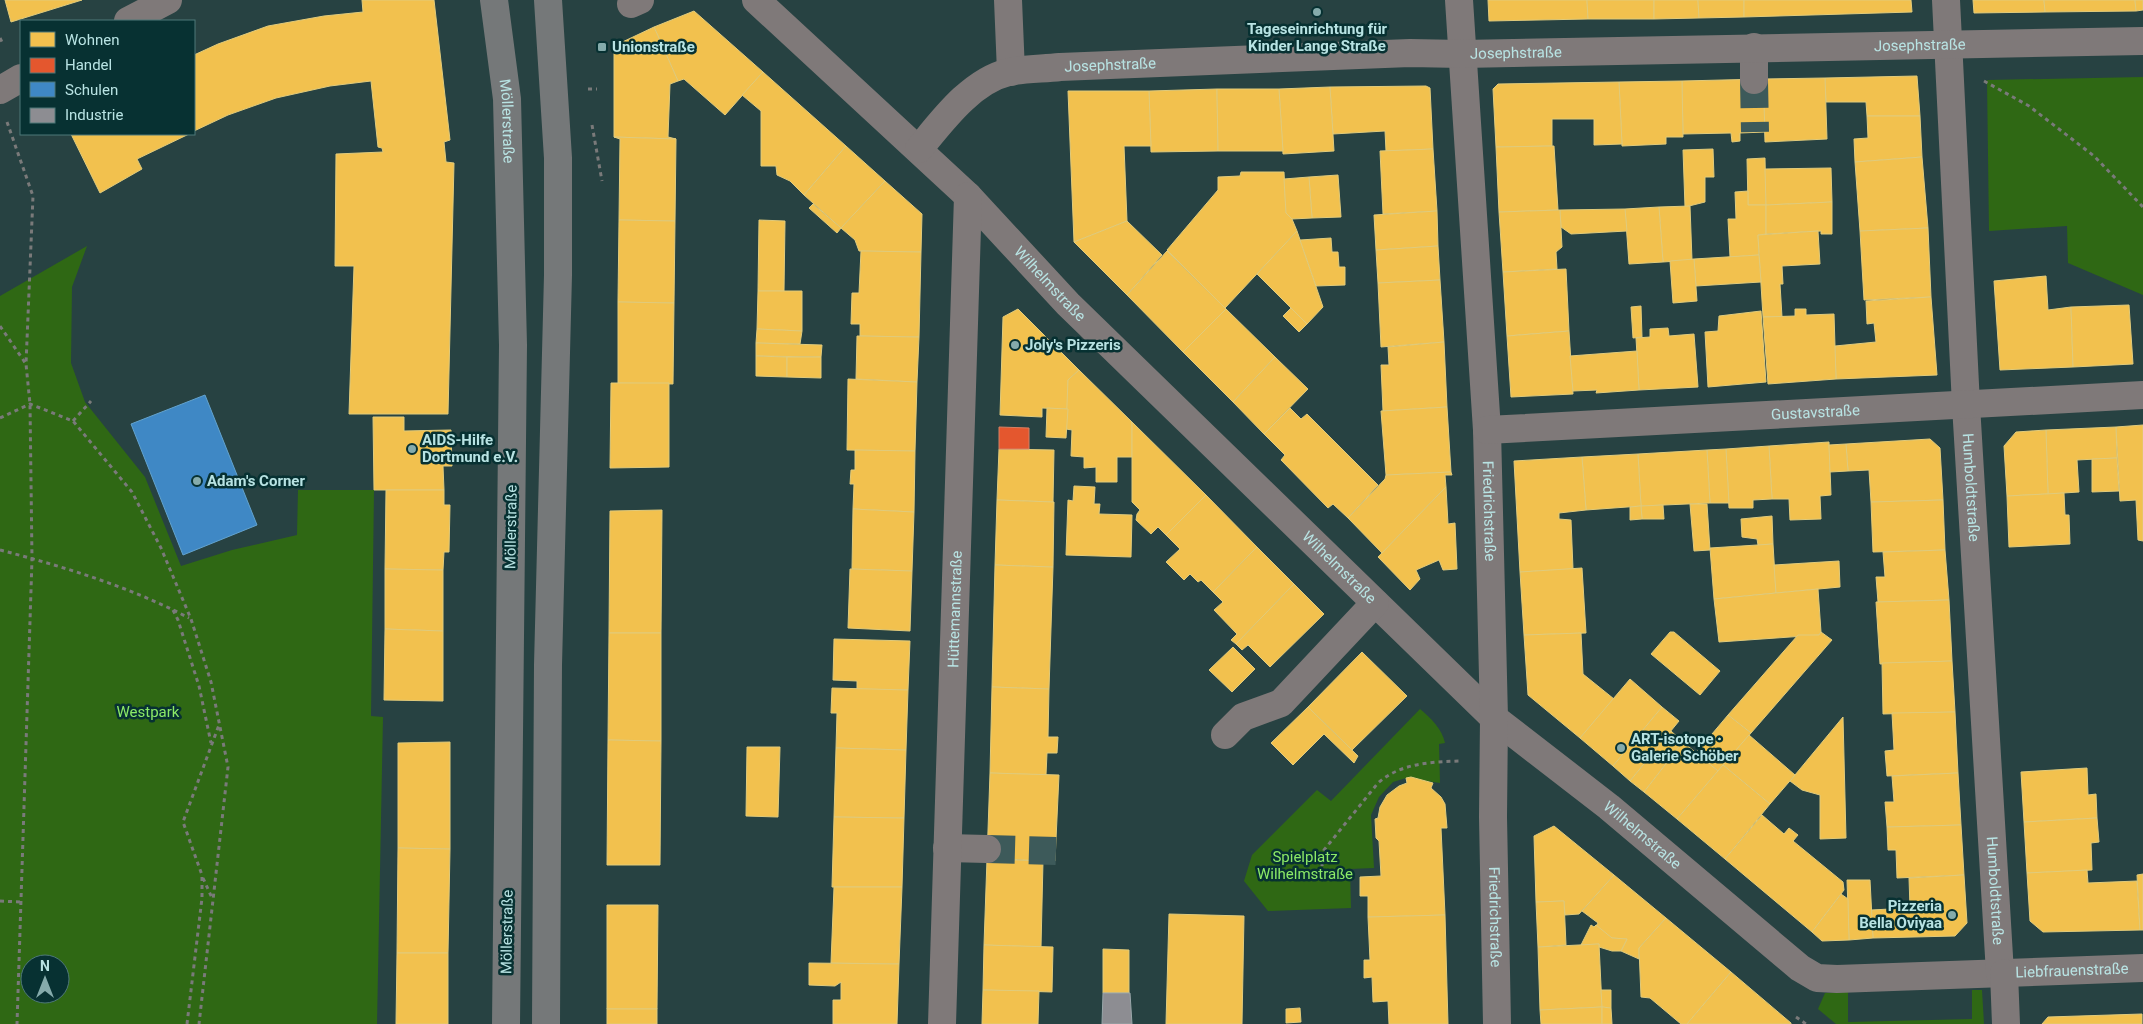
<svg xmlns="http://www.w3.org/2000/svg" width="2143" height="1024" font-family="Roboto,sans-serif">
	<rect width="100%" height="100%" fill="#274242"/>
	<g fill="#2f6814" fill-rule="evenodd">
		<polygon points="2143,77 2143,295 2068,263 2067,226 1989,231 1987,80"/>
		<path d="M87,246L72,287L71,363L85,402L145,477L181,566L232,550L297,535L298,490H374L371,716L383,717L377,1024H0V296ZM30,964H60V994H30Z"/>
		<path d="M1420,709C1431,718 1442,729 1445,743L1439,744L1440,783L1406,778L1393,782L1379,797L1371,815L1374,868L1350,869L1351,908L1268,911L1244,881L1252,855L1317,790L1331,801Z"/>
		<polygon points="1972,990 1982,990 1984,1024 1836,1024 1818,1009 1825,993 1848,992 1848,1022 1972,1019"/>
	</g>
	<g fill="#f2c14e" stroke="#e1cb7b">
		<polygon points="5,0 82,0 11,22"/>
		<polygon points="362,0 434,0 450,140 444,142 446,162 454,163 448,414 349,414 354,266 335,266 336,154 383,152 382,148 378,147 371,81 330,86 276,98 228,115 194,131 194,55 218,44 268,26 324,16 363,12"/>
		<polygon points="1488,0 1587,0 1588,19 1489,21"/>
		<polygon points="1587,0 1654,0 1654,19 1588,19"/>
		<polygon points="1654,0 1698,0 1699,18 1654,19"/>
		<polygon points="1698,0 1744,0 1744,17 1699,18"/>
		<polygon points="1744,0 1911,0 1912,12 1744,17"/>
		<polygon points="1973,0 2044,0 2045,12 1974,13"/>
		<polygon points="2044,0 2135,0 2136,11 2045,12"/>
		<polygon points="2135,0 2143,0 2143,10 2136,11"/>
		<polygon points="694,11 763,72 725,115 684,79 678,81 654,27"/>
		<polygon points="654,27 678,81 670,84 668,137 676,139 614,137 614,46"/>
		<polygon points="763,72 846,146 804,195 790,181 777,175 776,166 761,166 761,111 742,95"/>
		<polygon points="1917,76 1920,116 1867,116 1866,102 1826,102 1825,78"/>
		<polygon points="1825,78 1827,139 1765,142 1763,79"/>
		<polygon points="1763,79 1765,132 1740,133 1740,141 1732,142 1731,133 1683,134 1682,81"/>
		<polygon points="1682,81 1683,137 1666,137 1666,144 1622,146 1619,82"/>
		<polygon points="1619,82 1622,144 1594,145 1594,119 1552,119 1552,146 1496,147 1493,89 1498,84"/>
		<polygon points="1426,86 1430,88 1433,149 1386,151 1385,131 1333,134 1330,87"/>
		<polygon points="1330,87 1334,151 1283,154 1279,89"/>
		<polygon points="1217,89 1218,151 1151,152 1149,91"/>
		<polygon points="1217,89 1279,89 1283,151 1218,151"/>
		<polygon points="1068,91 1149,91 1151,146 1124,146 1127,221 1074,242"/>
		<polygon points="1867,116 1920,116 1922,157 1855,162 1854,139 1868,138"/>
		<polygon points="71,134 189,134 137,159 142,169 100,193"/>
		<polygon points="614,137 676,139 675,221 619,220 620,139"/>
		<polygon points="846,146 885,181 841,228 804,195"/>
		<polygon points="1554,146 1558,210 1499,212 1496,147"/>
		<polygon points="1433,149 1437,211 1383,214 1380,151"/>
		<polygon points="1713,149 1714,177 1705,177 1705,202 1685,207 1683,150"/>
		<polygon points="1922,157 1928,228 1860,231 1855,162"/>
		<polygon points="1765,158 1766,205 1748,205 1747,159"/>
		<polygon points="1831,168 1832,202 1766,205 1765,169"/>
		<polygon points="1241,172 1284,172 1286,213 1292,219 1297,231 1225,308 1167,250 1218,190 1218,177 1240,176"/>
		<polygon points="1338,175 1341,217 1312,218 1309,177"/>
		<polygon points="1309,177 1312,218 1292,219 1286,213 1284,179"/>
		<polygon points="885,181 922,214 921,252 859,251 855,240 841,228"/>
		<polygon points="1748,191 1748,205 1766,205 1766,234 1758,235 1759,255 1730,257 1728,219 1736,219 1735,192"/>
		<polygon points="1832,202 1832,234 1821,234 1821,231 1766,234 1766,205"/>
		<polygon points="813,204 841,228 837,233 809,208"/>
		<polygon points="1690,206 1692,260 1663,262 1659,207"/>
		<polygon points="1659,207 1663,262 1629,264 1625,209"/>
		<polygon points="1625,209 1627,231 1571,234 1561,227 1560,210"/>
		<polygon points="1560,210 1562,247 1556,252 1557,269 1503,272 1499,212"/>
		<polygon points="1437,211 1438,246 1376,250 1374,215"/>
		<polygon points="619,220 675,221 674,303 618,302"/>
		<polygon points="759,220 785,221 784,291 758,291"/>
		<polygon points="1127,221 1162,255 1127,295 1074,242"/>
		<polygon points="1928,228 1931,297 1864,300 1860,231"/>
		<polygon points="1297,231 1323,307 1307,324 1257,274"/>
		<polygon points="1818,231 1820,264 1782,266 1783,284 1780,284 1782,317 1763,317 1758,235"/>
		<polygon points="1331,238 1332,252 1338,252 1339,267 1345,267 1345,285 1316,286 1300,240"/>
		<polygon points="1438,246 1440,280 1378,283 1376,250"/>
		<polygon points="861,251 921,252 919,337 860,336 860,324 851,324 852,293 859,293"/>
		<polygon points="1167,251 1226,309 1183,352 1127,295"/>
		<polygon points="1759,255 1761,282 1696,286 1694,259"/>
		<polygon points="1694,259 1697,301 1673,303 1670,261"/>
		<polygon points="1566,269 1569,331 1507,336 1503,272"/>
		<polygon points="2046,276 2048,310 2071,307 2073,367 2000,370 1994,281"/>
		<polygon points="1440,280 1444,342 1381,347 1378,283"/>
		<polygon points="758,291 802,291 802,331 757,329"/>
		<polygon points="1931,297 1937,375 1836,379 1835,346 1876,342 1874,323 1867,324 1866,301"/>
		<polygon points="618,302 674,303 673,384 618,383"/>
		<polygon points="2129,305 2133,364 2073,367 2071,307"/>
		<polygon points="1641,306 1642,337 1633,338 1631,307"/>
		<polygon points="1291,308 1307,324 1299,332 1283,316"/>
		<polygon points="1018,309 1079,370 1068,380 1068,409 1042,408 1042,417 1000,415 1003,317"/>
		<polygon points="1226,309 1275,357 1233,402 1183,352"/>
		<polygon points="1795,309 1806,309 1806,315 1834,314 1836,379 1768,384 1763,317 1795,316"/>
		<polygon points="1761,311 1766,382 1708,387 1705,332 1718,331 1719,316"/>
		<polygon points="1668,328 1669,336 1694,334 1698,387 1639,390 1636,338 1650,337 1650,329"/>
		<polygon points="757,329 802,331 800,344 756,343"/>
		<polygon points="1569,331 1573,394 1511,397 1507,336"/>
		<polygon points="857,336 919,337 917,382 856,379"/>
		<polygon points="1444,342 1447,407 1383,411 1381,365 1389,365 1388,347"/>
		<polygon points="756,343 822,345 821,357 756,356"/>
		<polygon points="1637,351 1639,390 1596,393 1597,390 1573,391 1570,356"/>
		<polygon points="756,356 787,357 787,377 756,376"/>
		<polygon points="787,357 821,357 821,378 787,377"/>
		<polygon points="1275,357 1308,389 1264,434 1233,402"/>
		<polygon points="1079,370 1132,422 1132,457 1117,457 1117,482 1096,482 1096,467 1084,468 1084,457 1071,456 1072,430 1066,429 1068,380"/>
		<polygon points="848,379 917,382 915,451 847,450"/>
		<polygon points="611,383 669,383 669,467 610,468"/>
		<polygon points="1447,407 1451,472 1386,475 1381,411"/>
		<polygon points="1047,408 1068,409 1066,438 1046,437"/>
		<polygon points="1290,408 1301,419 1307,414 1378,485 1348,518 1333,504 1328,508 1281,460 1285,455 1264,434"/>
		<polygon points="373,417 404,417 404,431 451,430 452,466 443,466 444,490 374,490"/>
		<polygon points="1132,422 1206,495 1166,535 1158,527 1151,534 1136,520 1137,514 1140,510 1132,502"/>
		<polygon points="2143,425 2143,541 2138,540 2136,500 2120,501 2116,427"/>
		<polygon points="2116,427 2117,458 2077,460 2079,492 2048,494 2046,430"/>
		<polygon points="2046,430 2048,494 2007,496 2004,446 2016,432"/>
		<polygon points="1930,439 1940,448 1943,500 1871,502 1869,470 1848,471 1846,444"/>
		<polygon points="1829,442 1831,495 1820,496 1821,519 1790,520 1789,499 1772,499 1769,446"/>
		<polygon points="1846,444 1848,471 1830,472 1829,445"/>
		<polygon points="1769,446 1772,499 1753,500 1753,508 1729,508 1726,449"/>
		<polygon points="999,449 1054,450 1053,502 997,500"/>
		<polygon points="1726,449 1729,503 1710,503 1707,450"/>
		<polygon points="855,450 915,451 914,512 853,509 854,484 850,484 851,470 855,470"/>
		<polygon points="1707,450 1710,503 1641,506 1638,454"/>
		<polygon points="1638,454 1641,506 1586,510 1582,457"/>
		<polygon points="1582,457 1586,510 1559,513 1559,519 1571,520 1573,569 1520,572 1514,461"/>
		<polygon points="2117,458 2119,491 2092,492 2092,459"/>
		<polygon points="1451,472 1452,475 1445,475 1446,487 1382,553 1348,518 1385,479 1386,475"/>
		<polygon points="1074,486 1095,487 1094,504 1100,504 1099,514 1132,515 1131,557 1066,555 1068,500 1073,501"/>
		<polygon points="1446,487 1448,524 1455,523 1457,569 1443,570 1439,560 1416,570 1420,579 1410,590 1378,557"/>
		<polygon points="386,490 444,490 444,505 450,505 449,552 444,552 443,570 385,569"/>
		<polygon points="2064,493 2065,515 2069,515 2070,544 2009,547 2007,496"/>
		<polygon points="1206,495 1257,547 1213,592 1201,580 1198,582 1190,574 1184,580 1166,562 1180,549 1166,535"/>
		<polygon points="997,500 1054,502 1053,567 995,565"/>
		<polygon points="1943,500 1945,550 1873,552 1871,502"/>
		<polygon points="1690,504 1707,504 1710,550 1694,551"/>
		<polygon points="1663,505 1664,519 1642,519 1641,506"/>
		<polygon points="1641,506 1642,519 1630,520 1630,507"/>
		<polygon points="853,509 914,512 912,571 852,569"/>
		<polygon points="662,510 661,633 609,633 610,511"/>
		<polygon points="1772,516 1773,544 1758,545 1757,539 1742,537 1741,519"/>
		<polygon points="1773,544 1776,593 1714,599 1710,548"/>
		<polygon points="1257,547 1294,584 1236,644 1231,640 1237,634 1214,610 1223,602 1213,592"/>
		<polygon points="1945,550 1949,600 1878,602 1876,577 1885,577 1883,552"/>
		<polygon points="1839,561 1840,587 1776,593 1774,565"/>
		<polygon points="995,565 1053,567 1049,689 992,687"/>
		<polygon points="1582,568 1586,633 1524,635 1520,572"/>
		<polygon points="385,569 443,570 443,631 385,629"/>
		<polygon points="850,569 912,571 910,631 848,628"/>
		<polygon points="1294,584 1324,614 1270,667 1248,645 1242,650 1236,644"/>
		<polygon points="1818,589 1821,632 1819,635 1719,642 1714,599"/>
		<polygon points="1949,600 1952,661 1880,664 1876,602"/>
		<polygon points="385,629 443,631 443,701 384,700"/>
		<polygon points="1670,632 1674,632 1720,671 1700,695 1651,654"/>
		<polygon points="1821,632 1832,640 1751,733 1728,715 1798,635 1819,635"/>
		<polygon points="609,633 661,633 661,741 608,740"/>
		<polygon points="1581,633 1583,674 1614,699 1580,738 1528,695 1524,635"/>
		<polygon points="834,639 910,641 908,690 857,689 857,681 833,680"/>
		<polygon points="1233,647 1255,669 1232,692 1209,670"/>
		<polygon points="1362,652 1407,696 1352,750 1308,707"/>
		<polygon points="1952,661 1955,712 1883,714 1882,663"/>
		<polygon points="1630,679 1662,707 1613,766 1580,738"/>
		<polygon points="992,687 1049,689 1048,737 1058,737 1057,753 1047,753 1046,775 990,773"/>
		<polygon points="832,688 908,690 906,750 836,748 837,713 831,713"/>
		<polygon points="1308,707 1358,756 1354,763 1324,734 1293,765 1271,743"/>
		<polygon points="1662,707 1679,721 1630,781 1613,766"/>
		<polygon points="1955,712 1958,773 1887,776 1885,751 1894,750 1892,713"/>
		<polygon points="1728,715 1751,733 1718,771 1696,753"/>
		<polygon points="1843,717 1846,838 1820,839 1820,795 1802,790 1790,781"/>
		<polygon points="1671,731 1683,742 1644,792 1630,781"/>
		<polygon points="1749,735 1795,775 1770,804 1723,765"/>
		<polygon points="608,740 661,741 660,865 607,865"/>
		<polygon points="450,742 450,849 398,848 398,743"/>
		<polygon points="1683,742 1718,771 1677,819 1644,792"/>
		<polygon points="747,747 780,747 778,817 746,816"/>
		<polygon points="836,748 906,750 904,818 834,817"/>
		<polygon points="1723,765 1770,804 1725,859 1677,819"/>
		<polygon points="2087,768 2088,795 2096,794 2097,818 2024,822 2021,772"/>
		<polygon points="990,773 1059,775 1055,861 987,859"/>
		<polygon points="1958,773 1961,825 1887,827 1885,802 1894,802 1892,776"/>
		<polygon points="1411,777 1433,783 1431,788 1441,797 1445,804 1447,828 1441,828 1445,915 1368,917 1368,896 1360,896 1360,877 1381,876 1379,841 1376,838 1375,819 1378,818 1380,807 1387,795 1399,786 1407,783 1406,778"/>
		<polygon points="1762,815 1784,834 1789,828 1798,835 1793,841 1843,882 1844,890 1812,932 1725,859"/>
		<polygon points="834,817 904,818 902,887 832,887"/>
		<polygon points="2097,818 2099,842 2091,843 2092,870 2027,873 2024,822"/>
		<polygon points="1961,825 1964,875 1897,878 1896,850 1888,850 1887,827"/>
		<polygon points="1554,826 1614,875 1579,914 1565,915 1564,901 1536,902 1534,836"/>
		<polygon points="398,848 450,849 448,953 397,953"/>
		<polygon points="987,859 1043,861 1041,947 984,945"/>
		<polygon points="2087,870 2088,883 2137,881 2140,930 2043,932 2030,921 2027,873"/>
		<polygon points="2143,874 2143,930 2140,930 2137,875"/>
		<polygon points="1614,875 1666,918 1639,948 1639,959 1621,951 1627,939 1612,938 1596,926 1598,923 1582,911"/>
		<polygon points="1964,875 1967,923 1955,936 1873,938 1871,910 1910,908 1909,878"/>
		<polygon points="1847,880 1870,880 1873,938 1849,940"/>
		<polygon points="834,887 902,887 899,964 831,963"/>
		<polygon points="1841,894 1848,899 1849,940 1822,941 1812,932"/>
		<polygon points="1564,901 1566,945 1538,947 1536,902"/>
		<polygon points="607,905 658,905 657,1009 607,1009"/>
		<polygon points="1169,914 1244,916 1242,1024 1166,1024"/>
		<polygon points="1445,915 1448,1024 1389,1024 1388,1001 1373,1002 1372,977 1364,978 1364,960 1370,960 1368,917"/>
		<polygon points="1666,918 1731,972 1687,1024 1681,1024 1650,998 1641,997 1639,948"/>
		<polygon points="1591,925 1594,927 1596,925 1612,938 1627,939 1621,951 1612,951 1599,947 1599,944 1581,945"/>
		<polygon points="1599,944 1602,1007 1540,1010 1538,947"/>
		<polygon points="984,945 1053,947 1052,992 983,990"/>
		<polygon points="1103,949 1129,950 1129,993 1103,993"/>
		<polygon points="397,953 448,953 448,1024 396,1024"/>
		<polygon points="809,963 899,964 897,1024 833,1024 833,1000 841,1000 841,982 835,986 809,985"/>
		<polygon points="1731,972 1791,1023 1791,1024 1687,1024"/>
		<polygon points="983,990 1039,991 1038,1024 982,1024"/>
		<polygon points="1601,990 1611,990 1611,1008 1602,1007"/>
		<polygon points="1602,1007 1602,1024 1541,1024 1540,1010"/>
		<polygon points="1602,1007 1611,1008 1612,1024 1602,1024"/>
		<polygon points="1300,1008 1301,1022 1286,1023 1286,1009"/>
		<rect x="607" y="1009" width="50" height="15"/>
		<polygon points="2142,1014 2142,1024 2042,1024 2048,1017"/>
	</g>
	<polygon fill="#e4572e" stroke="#d78164" points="999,427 1029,428 1029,449 999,449"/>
	<polygon fill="#3f88c5" stroke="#63a3ce" points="205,395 257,525 183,555 131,424"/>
	<polygon fill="#8d8d92" stroke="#9aa7aa" points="1103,993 1130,993 1132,1024 1102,1024"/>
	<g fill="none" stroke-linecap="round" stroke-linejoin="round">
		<g stroke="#3d5a5a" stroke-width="28" stroke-dasharray="28 14" stroke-linecap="butt">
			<polyline points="1754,80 1755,132"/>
			<polyline points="987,849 1056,851"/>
		</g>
		<g stroke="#7a7a7a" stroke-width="3" stroke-dasharray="4 4" stroke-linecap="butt">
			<polyline points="0,38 2,42 0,44"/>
			<polyline points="1984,81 2029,106 2094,156 2143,207"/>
			<polyline points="588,89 597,89"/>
			<polyline points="7,122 33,196 26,364 30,404 32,559 17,1024"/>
			<polyline points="592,125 602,181"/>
			<polyline points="0,326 26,364"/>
			<polyline points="0,418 30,404 73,421 132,492 161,548 191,619 211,682 228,767 199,1024"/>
			<polyline points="73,421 91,401"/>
			<path d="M0,550C65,567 130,587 189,618"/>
			<polyline points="173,610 178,620 199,686 211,743"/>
			<path d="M1340,876L1327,875L1323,872L1321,858L1324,850L1378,783C1401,763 1430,762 1460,761"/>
			<polyline points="203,878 212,898"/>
			<polyline points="0,901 21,902"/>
			<polyline points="1796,1017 1806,1024"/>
			<polyline points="187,1024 202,898 202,875 183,822 219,725"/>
		</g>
		<g stroke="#7f7979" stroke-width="28">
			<path id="s1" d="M756,0L968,196L1068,304L1494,718L1609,807L1800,968L1817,978L1837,979L2143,968"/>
			<polyline points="1008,0 1011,72"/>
			<path id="s2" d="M1459,0L1487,430L1494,718L1493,817L1497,1024"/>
			<path id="s3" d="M1946,0L1966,405L2000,973"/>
			<polyline points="631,4 640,0"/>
			<polyline points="128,21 168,0"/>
			<polyline points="1754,47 1754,80"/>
			<polyline points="0,90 21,78"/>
			<path id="s4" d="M919,149C942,121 971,81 1009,72C1025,68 1043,69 1060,67L1410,53L1462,54L2143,41"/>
			<path id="s5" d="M1487,430L2143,395"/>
			<polyline points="1225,735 1243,717 1281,703 1375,603"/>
			<polyline points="947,848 987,849"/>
			<polyline points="2004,973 2006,1024"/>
			<path id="s6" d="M942,1024L968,196"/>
		</g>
		<g stroke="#757879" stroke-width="28">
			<path id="s7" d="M494,0L507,99L513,345L506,1024"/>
			<polyline points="546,1024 548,665 558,275 558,158 548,0"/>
		</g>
	</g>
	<g fill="#85abab" stroke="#073132" stroke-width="2">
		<circle cx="1317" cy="12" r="5"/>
		<rect x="597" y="42" width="10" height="10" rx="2.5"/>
		<circle cx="1015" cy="345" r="5"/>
		<circle cx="412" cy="449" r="5"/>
		<circle cx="197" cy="481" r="5"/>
		<circle cx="1621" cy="748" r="5"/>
		<circle cx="1952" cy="915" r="5"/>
	</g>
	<g text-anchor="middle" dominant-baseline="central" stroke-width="5" stroke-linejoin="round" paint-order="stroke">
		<g font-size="15" font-weight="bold" fill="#b8e3e3" stroke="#073132" text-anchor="start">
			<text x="1317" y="29" text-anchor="middle">Tageseinrichtung für<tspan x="1317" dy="17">Kinder Lange Straße</tspan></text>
			<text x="612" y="47">Unionstraße</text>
			<text x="1025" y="345">Joly's Pizzeris</text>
			<text x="422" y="440">AIDS-Hilfe<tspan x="422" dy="17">Dortmund e.V.</tspan></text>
			<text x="207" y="481">Adam's Corner</text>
			<text x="1631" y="739">ART-isotope ·<tspan x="1631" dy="17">Galerie Schöber</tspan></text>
			<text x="1942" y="906" text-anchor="end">Pizzeria<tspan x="1942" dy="17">Bella Oviyaa</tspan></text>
		</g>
		<g font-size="15" fill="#b8e3e3" stroke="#073132">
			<text stroke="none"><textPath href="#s4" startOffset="1032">Josephstraße</textPath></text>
			<text stroke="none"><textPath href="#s4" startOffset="628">Josephstraße</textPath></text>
			<text stroke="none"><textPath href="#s4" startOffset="222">Josephstraße</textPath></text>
			<text stroke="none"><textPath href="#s7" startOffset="122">Möllerstraße</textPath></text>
			<text stroke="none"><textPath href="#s1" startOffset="409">Wilhelmstraße</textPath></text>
			<text stroke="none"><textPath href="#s5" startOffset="329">Gustavstraße</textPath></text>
			<text stroke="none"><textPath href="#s3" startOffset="488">Humboldtstraße</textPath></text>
			<text stroke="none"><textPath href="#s2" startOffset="512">Friedrichstraße</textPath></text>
			<text transform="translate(511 527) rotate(-89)">Möllerstraße</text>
			<text stroke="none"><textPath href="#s1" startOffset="814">Wilhelmstraße</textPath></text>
			<text stroke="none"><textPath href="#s6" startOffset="415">Hüttemannstraße</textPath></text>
			<text stroke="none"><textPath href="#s1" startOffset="1219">Wilhelmstraße</textPath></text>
			<text stroke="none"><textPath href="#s3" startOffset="892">Humboldtstraße</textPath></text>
			<text stroke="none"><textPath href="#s2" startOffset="918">Friedrichstraße</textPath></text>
			<text transform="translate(507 932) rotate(-89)">Möllerstraße</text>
			<text stroke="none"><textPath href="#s1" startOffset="1700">Liebfrauenstraße</textPath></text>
		</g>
		<g font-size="15" fill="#8cea67" stroke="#073132">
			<text x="148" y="712">Westpark</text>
			<text x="1305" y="857">Spielplatz<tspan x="1305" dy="17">Wilhelmstraße</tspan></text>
		</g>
	</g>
	<rect x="20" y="20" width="175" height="115" fill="#073132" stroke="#4e7879"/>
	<rect x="30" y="32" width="25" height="15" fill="#f2c14e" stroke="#4e7879"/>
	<text x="65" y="45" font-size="15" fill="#b8e3e3">Wohnen</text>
	<rect x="30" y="58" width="25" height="15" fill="#e4572e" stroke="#4e7879"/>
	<text x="65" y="70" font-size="15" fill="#b8e3e3">Handel</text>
	<rect x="30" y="82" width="25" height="15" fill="#3f88c5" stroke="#4e7879"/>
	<text x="65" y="95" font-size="15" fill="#b8e3e3">Schulen</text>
	<rect x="30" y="108" width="25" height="15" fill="#8d8d92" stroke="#4e7879"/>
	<text x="65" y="120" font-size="15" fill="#b8e3e3">Industrie</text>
	<g transform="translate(45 979)"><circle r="24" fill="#073132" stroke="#4e7879"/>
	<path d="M0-4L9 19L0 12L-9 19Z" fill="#85abab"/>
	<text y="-8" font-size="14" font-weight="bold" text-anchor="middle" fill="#b8e3e3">N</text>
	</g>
</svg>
